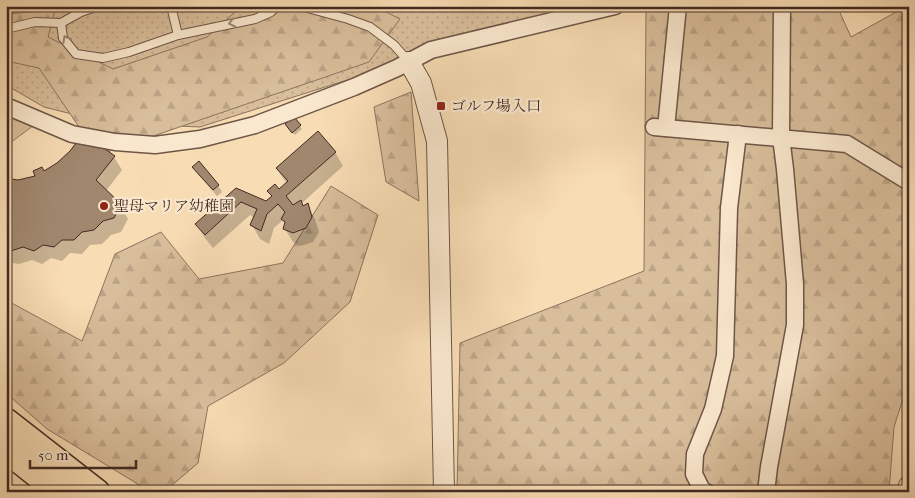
<svg xmlns="http://www.w3.org/2000/svg" width="915" height="498" font-family="'IM FELL French Canon','Noto Serif JP',serif">
	<defs>
		<pattern id="grass-dots" width="8" height="8" patternUnits="userSpaceOnUse" patternTransform="scale(1.25)"><rect width="8" height="8" fill="#d9be9b"/><path d="M2 2h.1M6 6h.1" fill="none" stroke="#bba385" stroke-width="1.8" stroke-linecap="round"/></pattern>
		<pattern id="forest-firs" width="22" height="20" patternUnits="userSpaceOnUse" patternTransform="scale(1.25)"><rect width="22" height="20" fill="#d9be9b"/><path d="M5 1l3.5 6h-7zM16 11l3.5 6h-7z" fill="#bba385"/></pattern>
	</defs>
	<rect width="100%" height="100%" fill="#f8dcb4"/>
	<filter id="stains"><feTurbulence type="fractalNoise" baseFrequency=".004" numOctaves="4"/><feColorMatrix values="0 0 0 0 .2 0 0 0 0 .09 0 0 0 0 .02 0 0 0 .5 -.17"/></filter>
	<radialGradient id="worn" r=".72"><stop offset=".6" stop-color="#630" stop-opacity="0"/><stop offset="1" stop-color="#630" stop-opacity=".3"/></radialGradient>
	<polygon fill="url(#grass-dots)" stroke="#8c745f" points="6,6 596,6 347,80 200,127 108,123 44,107 6,85"/>
	<g fill="url(#forest-firs)" stroke="#8c745f">
		<polygon points="242,6 374,6 400,19 369,62 98,155 39,68 6,61 6,14 55,10 48,37 113,69 207,37"/>
		<polygon points="662,6 837,6 851,37 907,6 909,6 909,380 894,427 889,492 457,492 460,343 644,271 646,11"/>
		<polygon points="411,92 419,201 386,182 374,107"/>
		<polygon points="6,114 34,125 6,146"/>
		<polygon points="331,186 378,215 350,302 284,363 208,406 198,463 164,492 151,492 47,429 6,393 6,300 82,341 115,254 161,232 199,279 283,263"/>
	</g>
	<g fill="#0003">
		<polygon points="11,6 26,6 13,9"/>
		<polygon points="92,6 114,6 95,11"/>
		<polygon points="294,118 302,129 295,135 288,128"/>
		<polygon points="335,152 343,166 301,204 303,207 307,205 315,219 319,232 313,242 301,246 293,242 285,229 286,225 283,220 274,228 269,244 260,239 252,225 255,218 250,215 213,248 205,238 197,224 237,189 266,202 272,197 269,191 279,191 287,184 277,169"/>
		<polygon points="114,157 122,170 106,191 120,205 128,219 121,232 111,235 102,244 90,245 82,254 70,253 62,261 51,258 42,264 32,260 19,264 6,262 6,179 18,181 36,177 44,173"/>
		<polygon points="194,167 218,185 222,192 217,196 198,174"/>
	</g>
	<g fill="#a0876e" stroke="#402a23">
		<polygon points="294,117 301,125 292,133 285,124"/>
		<polygon points="318,131 336,152 286,196 293,205 301,200 303,206 308,203 312,217 306,228 293,233 283,229 285,222 281,219 285,212 278,204 267,214 261,231 250,225 257,209 241,202 205,235 195,224 236,188 266,201 272,196 267,191 275,184 279,189 288,181 276,168"/>
		<polygon points="76,143 105,149 115,156 96,180 121,204 114,218 103,221 94,230 82,232 74,240 62,240 54,247 43,245 34,251 23,247 11,251 6,250 6,178 18,180 35,176 33,171 42,167 44,171 57,163 70,151"/>
		<polygon points="199,161 219,185 213,190 192,167"/>
	</g>
	<g fill="none" stroke-linecap="round" stroke-linejoin="round">
		<g stroke="#6e5647" stroke-width="10">
			<g id="service">
				<polyline points="99,6 81,12 61,23 63,38 76,54 103,58 129,52 178,35 255,19 271,12 277,6"/>
				<polyline points="171,6 178,35"/>
				<polyline points="300,6 348,19 370,27 394,45 409,62"/>
				<polyline points="6,29 35,22 61,23"/>
			</g>
		</g>
		<g stroke="#6e5647" stroke-width="19">
			<g id="minor">
				<polyline points="6,106 72,134 115,142 155,145 200,139 255,125 354,87 397,68 431,50 615,6"/>
				<polyline points="654,127 847,144 909,182"/>
				<polyline points="666,128 678,6"/>
				<polyline points="706,492 702,490 694,474 695,454 713,409 725,356 729,208 738,134"/>
				<polyline points="766,492 769,467 795,325 795,284 785,169 781,137 782,6"/>
			</g>
		</g>
		<g stroke="#6e5647" stroke-width="22">
			<g id="tertiary">
				<polyline points="409,62 421,83 437,141 444,492"/>
				<polyline points="908,492 909,486"/>
			</g>
		</g>
		<g stroke="#402a23" stroke-width="28">
			<g id="primary">
				<polyline points="6,421 97,492"/>
				<polyline points="6,450 59,492"/>
			</g>
		</g>
		<use href="#service" stroke="#fae8ce" stroke-width="8"/>
		<use href="#minor" stroke="#fae8ce" stroke-width="16"/>
		<use href="#tertiary" stroke="#fae8ce" stroke-width="20"/>
		<use href="#primary" stroke="#f8dcb4" stroke-width="25"/>
	</g>
	<defs><path id="oneway-chevron" d="M-2-3.5L2.5 0L-2 3.5" fill="none" stroke-width="1.6" stroke-linecap="round" stroke-linejoin="round" transform="scale(1.25)"/></defs>
	<g stroke="#9d8978">
		<use href="#oneway-chevron" transform="translate(232 23) rotate(168)"/>
		<use href="#oneway-chevron" transform="translate(66 39) rotate(-118)"/>
	</g>
	<g fill="#8f2418" stroke="#fae8ce" stroke-width="2">
		<rect x="436" y="101" width="10" height="10" rx="2.5"/>
		<circle cx="104" cy="206" r="5"/>
	</g>
	<g text-anchor="middle" dominant-baseline="central" stroke-width="4.5" stroke-linejoin="round" paint-order="stroke">
		<g font-size="15" fill="#402a23" stroke="#fae8ce" text-anchor="start">
			<text x="451" y="106">ゴルフ場入口</text>
			<text x="114" y="206">聖母マリア幼稚園</text>
		</g>
	</g>
	<rect width="915" height="498" fill="none" stroke="#f8dcb4" stroke-width="25"/>
	<rect x="8" y="8" width="900" height="483" fill="none" stroke="#402a23" stroke-width="2.5"/>
	<rect x="12" y="12" width="890" height="473" fill="none" stroke="#402a23"/>
	<path d="M30 460v8h106v-8" fill="none" stroke="#402a23" stroke-width="2.5"/>
	<text x="38" y="460" font-size="15" fill="#402a23" stroke="#fae8ce" stroke-width="4" paint-order="stroke">50 m</text>
	<rect width="100%" height="100%" filter="url(#stains)"/>
	<rect width="100%" height="100%" fill="url(#worn)"/>
</svg>
